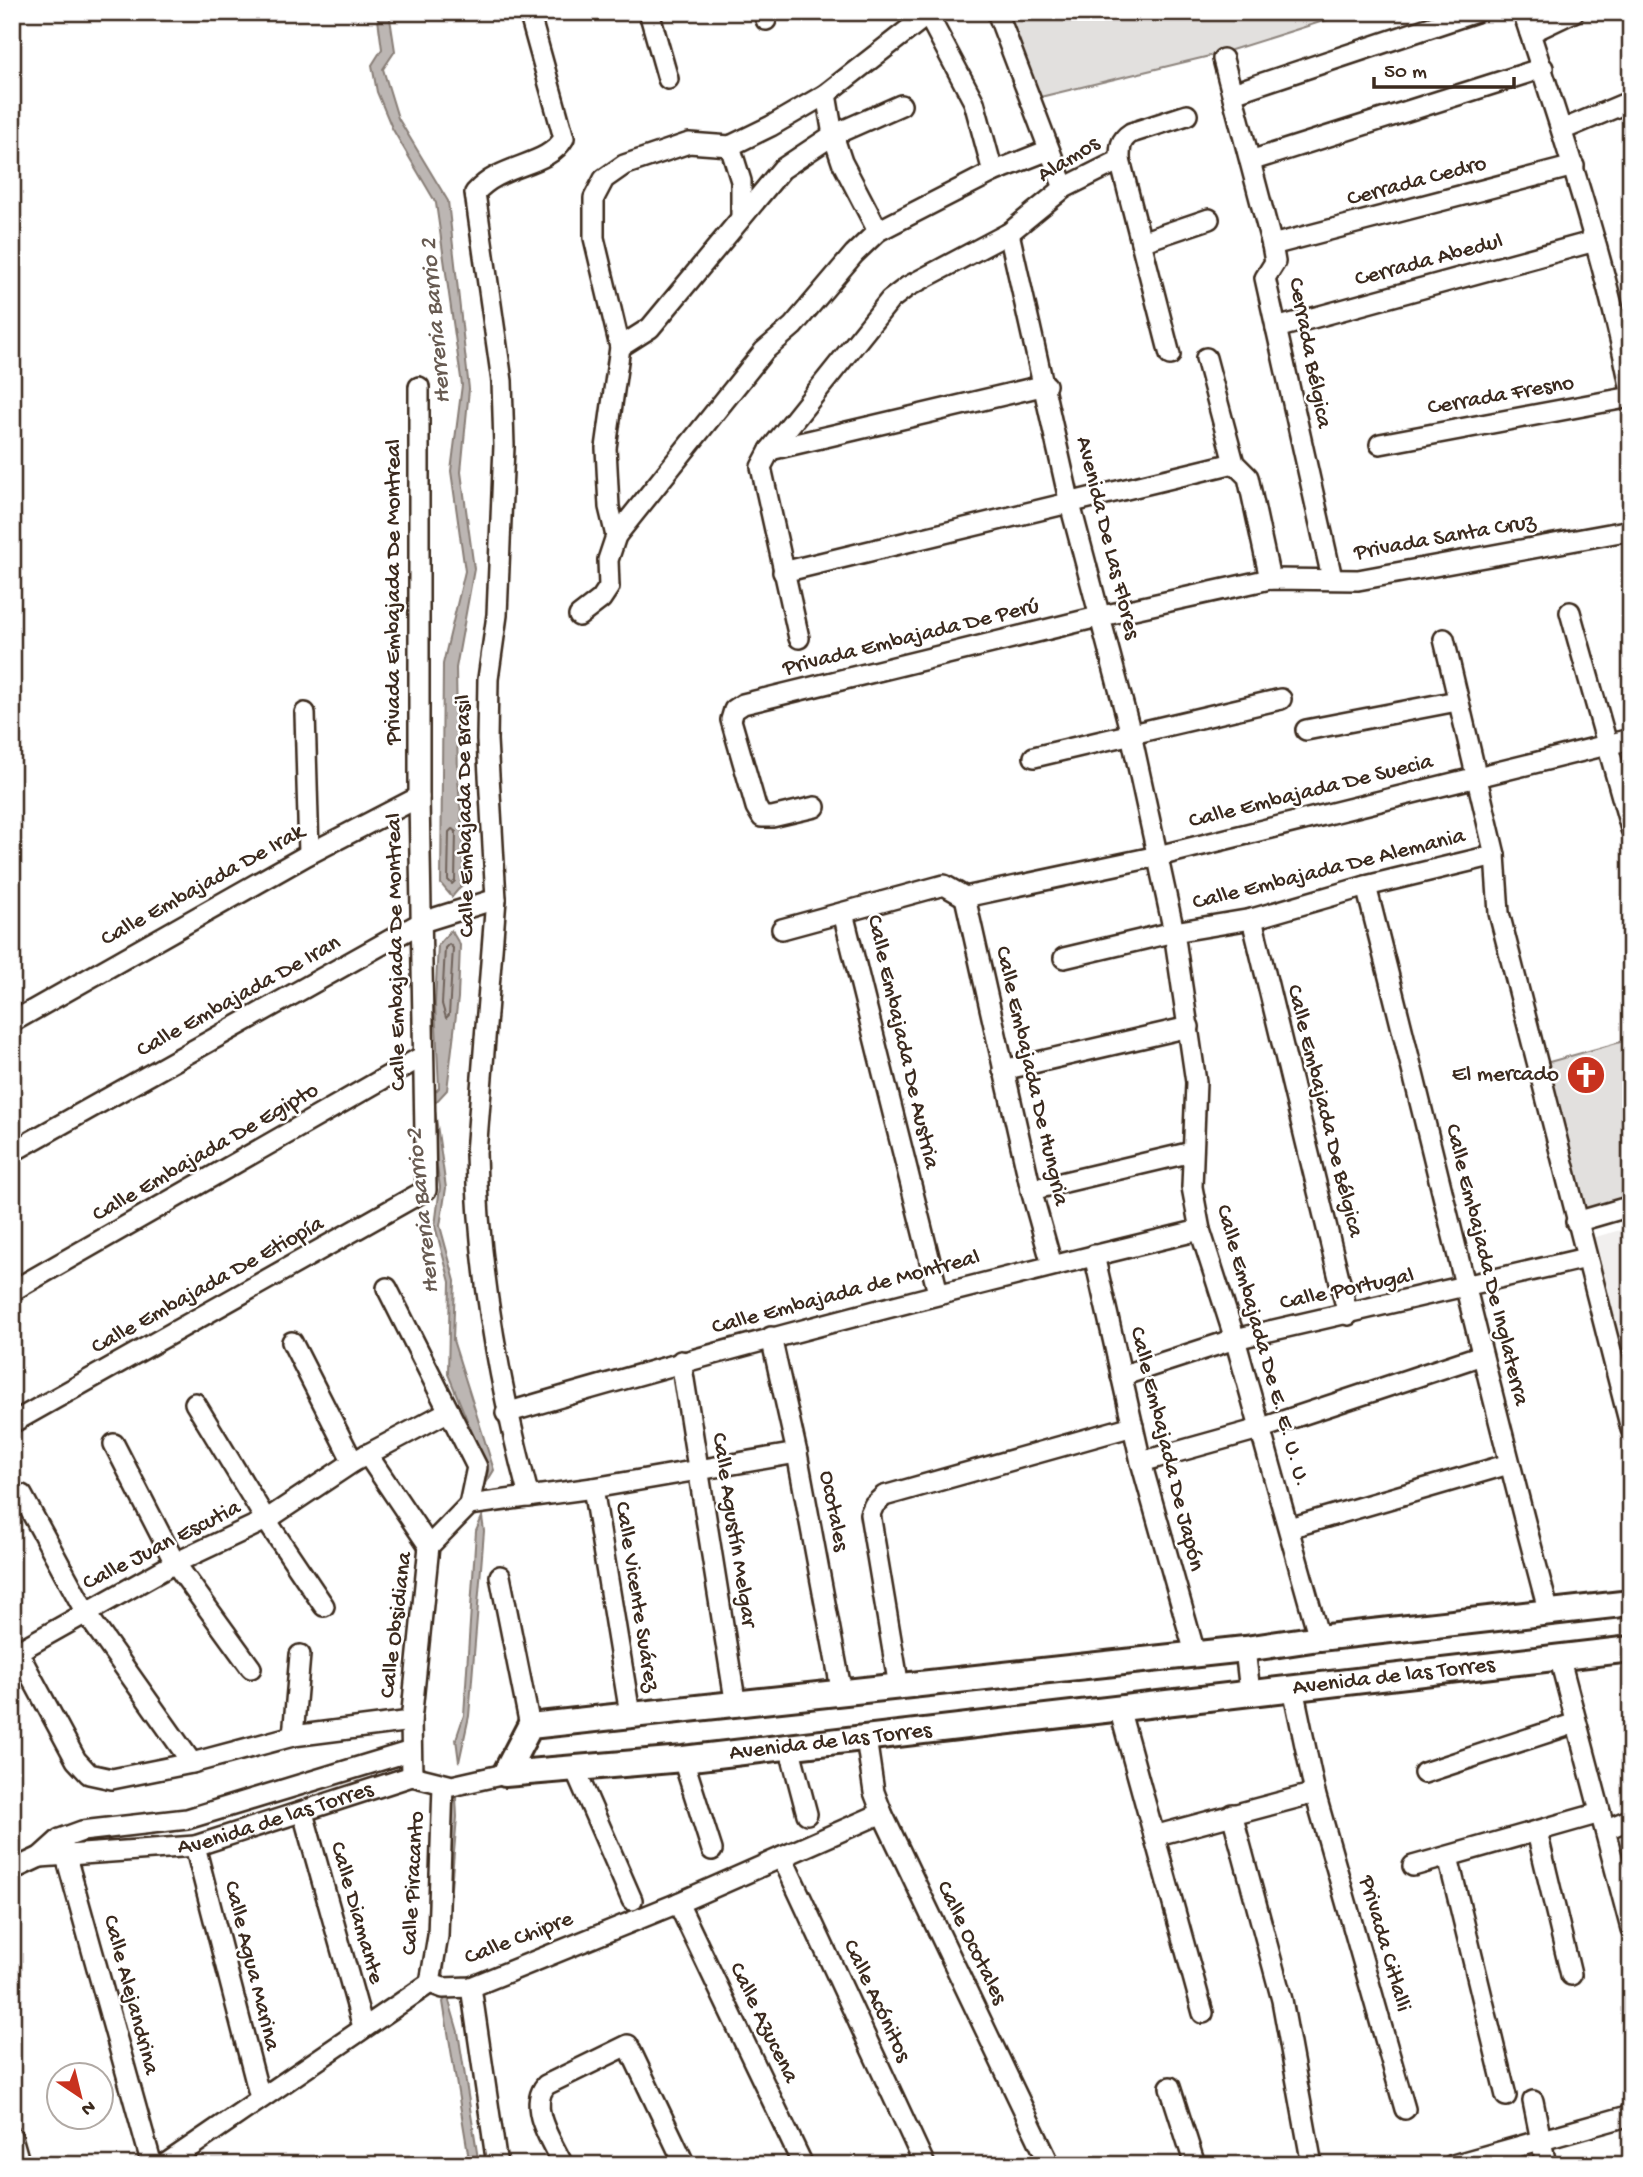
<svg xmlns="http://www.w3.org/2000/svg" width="1643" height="2177" font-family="'Gochi Hand',sans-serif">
	<rect width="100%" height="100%" fill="#fff"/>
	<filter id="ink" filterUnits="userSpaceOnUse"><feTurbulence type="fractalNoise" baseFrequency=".0143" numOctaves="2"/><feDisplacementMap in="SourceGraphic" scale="14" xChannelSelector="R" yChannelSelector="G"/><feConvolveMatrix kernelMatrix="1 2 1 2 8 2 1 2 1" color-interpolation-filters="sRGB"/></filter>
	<g filter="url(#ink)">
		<polygon fill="#f1efee" points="1631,1227 1631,1434 1581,1241"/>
		<g fill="#e2e0de" stroke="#8e857e" stroke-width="2">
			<polygon points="998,12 1352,12 1222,53 1032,99"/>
			<polygon points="1631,1039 1631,1198 1570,1217 1535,1066"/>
		</g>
		<g fill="#bcb6b3" stroke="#887e77" stroke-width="2">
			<polygon points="377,12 389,12 395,51 383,69 398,118 448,201 469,389 461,472 474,569 456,668 458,780 464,846 462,885 452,897 441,884 443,664 465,571 451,471 462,385 436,203 392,128 377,92 372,65 382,49"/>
			<polygon points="451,930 460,945 458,998 447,1090 434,1104 446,1188 440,1226 455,1281 453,1340 494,1470 485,1485 488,1471 448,1374 450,1282 435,1226 440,1187 427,1101 439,1088 435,1004 438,945"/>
			<polygon points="482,1517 484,1531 469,1716 459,1762 456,1739 464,1715 476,1531"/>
			<polygon points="456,1796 457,1817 443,1982 437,1968 449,1816"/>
			<polygon points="447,1994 458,2032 479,2165 470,2165 443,2002"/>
		</g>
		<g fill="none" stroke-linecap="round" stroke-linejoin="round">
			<g stroke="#6f625a" stroke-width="2">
				<polygon points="452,829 456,831 455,881 452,884 448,880 449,832"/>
				<polygon points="449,944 453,948 449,1015 446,1018 442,1004 445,948"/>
			</g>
			<g stroke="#3b2a1e" stroke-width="24">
				<g id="minor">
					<polyline points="649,12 668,79"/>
					<polyline points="764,12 766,20"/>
					<polyline points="997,12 1064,188"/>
					<path d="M1523,12C1564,137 1606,262 1631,391"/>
					<polyline points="928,15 974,102 993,172"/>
					<polyline points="1530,33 1574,12"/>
					<polyline points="1223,59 1272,245 1275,262 1265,278 1332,578"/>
					<polyline points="1233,93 1476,12"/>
					<polyline points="826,94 833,135 842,162 878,231"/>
					<polyline points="1562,130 1631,101"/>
					<polyline points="730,146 741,181 741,215"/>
					<polyline points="1120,160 1170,355"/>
					<polyline points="1250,161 1543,68"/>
					<polyline points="1009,233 1070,504 1131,734 1174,932 1196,1082 1192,1187 1200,1230 1235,1339 1319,1638"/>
					<polyline points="1141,242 1209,219"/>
					<polyline points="1272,245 1574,166"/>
					<polyline points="1276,328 1595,241"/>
					<polyline points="620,347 650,328 782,169 833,135 901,105"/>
					<polyline points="1206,358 1234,463 1248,477 1270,579"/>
					<polyline points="1380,444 1631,397"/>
					<polyline points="770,450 1046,385"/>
					<polyline points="616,536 609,507 606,448 620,347 594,238 594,198 604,179 624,165 689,143 730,146 771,126 826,94 931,12"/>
					<polyline points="783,572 1234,463"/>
					<polyline points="1570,612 1631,829"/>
					<polyline points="579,616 601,599 609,587 608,560 616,536 764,351 793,326 854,254 878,231 993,172 1049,150"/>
					<path d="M799,638L761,467L770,450L890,300L907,287L1009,233L1064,188L1120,160C1120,147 1120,140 1131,133L1187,115"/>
					<polyline points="1444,639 1495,855 1499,913 1631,1429"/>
					<polyline points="305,713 309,854"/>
					<polyline points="1306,730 1457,701"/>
					<polyline points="1034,757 1281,699"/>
					<polyline points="815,807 772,817 762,817 756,807 731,720 734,710 743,704 1102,616 1270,579 1358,580 1631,530"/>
					<path d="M1366,886C1428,1128 1484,1372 1549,1613"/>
					<polyline points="965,897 1031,1190 1052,1265"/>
					<polyline points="843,913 938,1293"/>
					<polyline points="1252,919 1348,1315"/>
					<polyline points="782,929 944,885 965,897 1158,856 1631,739"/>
					<polyline points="1064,958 1174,932 1252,919 1366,886 1495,855"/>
					<polyline points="12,1022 309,854 419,797"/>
					<polyline points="1003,1070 1189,1027"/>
					<polyline points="12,1152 422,922 496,899"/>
					<polyline points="1031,1190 1192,1152"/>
					<polyline points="1576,1222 1631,1206"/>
					<polyline points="1094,1255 1141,1462 1195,1653"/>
					<polyline points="387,1288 477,1467 469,1505"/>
					<polyline points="12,1291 423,1056"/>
					<polyline points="771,1337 797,1453 842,1694"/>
					<polyline points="292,1342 353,1462"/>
					<polyline points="681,1361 736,1706"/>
					<polyline points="1121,1376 1235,1339 1586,1258"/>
					<polyline points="195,1403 266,1520 324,1606"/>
					<path d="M506,1413C736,1345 967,1286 1200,1230"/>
					<polyline points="12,1423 426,1190 419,797 419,387"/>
					<polyline points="114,1444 175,1563 251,1668"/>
					<polyline points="367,1454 429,1546"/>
					<polyline points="1141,1462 1259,1429 1482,1355"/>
					<polyline points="593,1488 630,1714"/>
					<polyline points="22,1495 86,1613 192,1763"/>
					<path d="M529,1497C499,1385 478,1270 476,1153L496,899L487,740L488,679L497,615L504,446L502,381L475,193C502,162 547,168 564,138L529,12"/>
					<polyline points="1289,1528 1509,1464"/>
					<polyline points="500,1576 530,1726"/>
					<polyline points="1245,1649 1250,1692"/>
					<polyline points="1559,1656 1631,1929"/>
					<polyline points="899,1687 870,1514 874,1505 884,1496 1133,1426"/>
					<polyline points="1293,1688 1315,1793 1405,2109"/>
					<polyline points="1119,1708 1203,2013"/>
					<polyline points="411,1721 293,1736 192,1763 112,1779 89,1774 76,1760 20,1656 20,1650 175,1563 266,1520 353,1462 449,1411"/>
					<polyline points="293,1736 300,1655"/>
					<polyline points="866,1738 874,1792 882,1813 1050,2165"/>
					<polyline points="789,1746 807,1814"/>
					<polyline points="683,1759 712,1850"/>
					<polyline points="575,1769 632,1900"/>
					<polyline points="1424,1773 1576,1723"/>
					<polyline points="412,1776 411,1721 429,1546 469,1505 593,1488 797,1453"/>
					<polyline points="303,1813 363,2027"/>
					<polyline points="1232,1814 1282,2000 1312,2165"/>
					<polyline points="1607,1829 1631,1819"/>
					<polyline points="1537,1832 1571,1975"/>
					<polyline points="1154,1836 1315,1793"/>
					<polyline points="63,1846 152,2165"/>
					<polyline points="195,1846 260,2098"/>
					<path id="s1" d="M40,1857L195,1846L412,1776L452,1786L505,1774"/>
					<polyline points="782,1857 925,2165"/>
					<polyline points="1448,1857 1506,2096"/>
					<polyline points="1413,1866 1600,1813"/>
					<polyline points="12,1870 40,1857 60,1839 82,1831 187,1819 411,1751"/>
					<polyline points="678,1903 803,2165"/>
					<polyline points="430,1983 438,1936 443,1785"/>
					<polyline points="471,1987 497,2165"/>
					<polyline points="1170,2087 1195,2165"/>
					<polyline points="1533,2101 1546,2165"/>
					<polyline points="12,2137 20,2165"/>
					<polyline points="164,2165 430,1983 443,1988 471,1987 678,1903 882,1813"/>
					<path d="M563,2165C552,2142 527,2107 546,2085L628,2045L685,2165"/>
					<polyline points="1453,2165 1631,2115"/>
				</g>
			</g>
			<g stroke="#3b2a1e" stroke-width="30">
				<g id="major">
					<path id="s2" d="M1631,1603L1319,1638L1245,1649L530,1726L505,1774L683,1759L1631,1649"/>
				</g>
			</g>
			<use href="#minor" stroke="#fff" stroke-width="19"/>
			<use href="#major" stroke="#fff" stroke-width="24"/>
		</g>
	</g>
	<defs>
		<g id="church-disc" transform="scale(2.0125)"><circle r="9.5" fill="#c8321e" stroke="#fff"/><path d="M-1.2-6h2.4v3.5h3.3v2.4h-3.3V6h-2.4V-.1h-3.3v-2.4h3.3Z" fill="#fff"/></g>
	</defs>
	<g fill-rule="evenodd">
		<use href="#church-disc" x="1586" y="1075"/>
	</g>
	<g text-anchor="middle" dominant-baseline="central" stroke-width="5" stroke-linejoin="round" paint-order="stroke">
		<g font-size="23" fill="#3b2a1e" stroke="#fff">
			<text transform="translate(1069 160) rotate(-32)">Alamos</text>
			<text transform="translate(1417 182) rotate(-15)">Cerrada Cedro</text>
			<text transform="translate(1429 261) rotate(-15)">Cerrada Abedul</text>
			<text transform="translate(1309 353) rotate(79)">Cerrada Bélgica</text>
			<text transform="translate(1501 396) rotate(-10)">Cerrada Fresno</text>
			<text transform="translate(1107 538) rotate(76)">Avenida De Las Flores</text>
			<text transform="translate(1445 538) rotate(-10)">Privada Santa Cruz</text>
			<text transform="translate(394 592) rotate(-90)">Privada Embajada De Montreal</text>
			<text transform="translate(911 638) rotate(-14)">Privada Embajada De Perú</text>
			<text transform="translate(1311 792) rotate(-14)">Calle Embajada De Suecia</text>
			<text transform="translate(466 816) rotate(-91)">Calle Embajada De Brasil</text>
			<text transform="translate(1329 870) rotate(-14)">Calle Embajada De Alemania</text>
			<text transform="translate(203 886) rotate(-29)">Calle Embajada De Irak</text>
			<text transform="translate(397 952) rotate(-91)">Calle Embajada De Montreal</text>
			<text transform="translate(239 997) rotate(-29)">Calle Embajada De Iran</text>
			<text transform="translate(902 1042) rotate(77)">Calle Embajada De Austria</text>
			<text transform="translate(1031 1076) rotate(77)">Calle Embajada De Hungria</text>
			<text transform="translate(1324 1111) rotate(76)">Calle Embajada De Bélgica</text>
			<text transform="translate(206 1153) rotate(-30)">Calle Embajada De Egipto</text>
			<text transform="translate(1486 1265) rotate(76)">Calle Embajada De Inglaterra</text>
			<text transform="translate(208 1286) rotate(-29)">Calle Embajada De Etiopía</text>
			<text transform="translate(1347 1290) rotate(-12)">Calle Portugal</text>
			<text transform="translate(846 1293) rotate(-15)">Calle Embajada de Montreal</text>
			<text transform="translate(1262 1346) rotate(74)">Calle Embajada De E. E. U. U.</text>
			<text transform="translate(1166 1449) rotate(76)">Calle Embajada De Japón</text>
			<text transform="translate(833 1511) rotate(79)">Ocotales</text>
			<text transform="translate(733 1530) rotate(81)">Calle Agustín Melgar</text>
			<text transform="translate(162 1546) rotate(-27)">Calle Juan Escutia</text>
			<text transform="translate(636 1597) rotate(81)">Calle Vicente Suárez</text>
			<text transform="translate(397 1625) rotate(-83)">Calle Obsidiana</text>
			<text stroke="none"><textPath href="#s2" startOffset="2056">Avenida de las Torres</textPath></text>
			<text stroke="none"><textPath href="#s2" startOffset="1489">Avenida de las Torres</textPath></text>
			<text stroke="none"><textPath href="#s1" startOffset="240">Avenida de las Torres</textPath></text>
			<text transform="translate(414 1883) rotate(-87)">Calle Piracanto</text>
			<text transform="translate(356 1913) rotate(74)">Calle Diamante</text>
			<text transform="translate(519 1939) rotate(-21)">Calle Chipre</text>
			<text transform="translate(971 1943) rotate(64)">Calle Ocotales</text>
			<text transform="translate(1384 1944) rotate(74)">Privada Citlalli</text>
			<text transform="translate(251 1966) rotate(76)">Calle Agua Marina</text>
			<text transform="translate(130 1995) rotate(75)">Calle Alejandrina</text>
			<text transform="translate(876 2001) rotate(65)">Calle Acónitos</text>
			<text transform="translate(763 2023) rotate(64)">Calle Azucena</text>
		</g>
		<g font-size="23" fill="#3b2a1e" stroke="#fff" text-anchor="end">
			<text x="1559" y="1075">El mercado</text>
		</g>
		<g font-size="24" font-style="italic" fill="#685b52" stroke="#fff">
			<text transform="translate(437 321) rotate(-95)">Herreria Barrio 2</text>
			<text transform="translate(424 1211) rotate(-96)">Herreria Barrio 2</text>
		</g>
	</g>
	<rect width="1643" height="2177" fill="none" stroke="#fff" stroke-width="42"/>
	<rect x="21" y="21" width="1601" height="2135" fill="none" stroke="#3b2a1e" stroke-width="2.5" filter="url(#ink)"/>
	<g transform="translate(80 2096) rotate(145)"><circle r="33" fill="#ffffff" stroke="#b1aaa5" stroke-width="2"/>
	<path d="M0-5L12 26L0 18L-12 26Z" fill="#c8321e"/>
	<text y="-10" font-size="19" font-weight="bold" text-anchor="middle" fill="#3b2a1e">N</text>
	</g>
	<path d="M1374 77v10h140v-10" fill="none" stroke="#3b2a1e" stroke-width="3.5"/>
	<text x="1384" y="77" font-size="21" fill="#3b2a1e" stroke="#ffffff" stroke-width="5" paint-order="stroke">50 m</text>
</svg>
